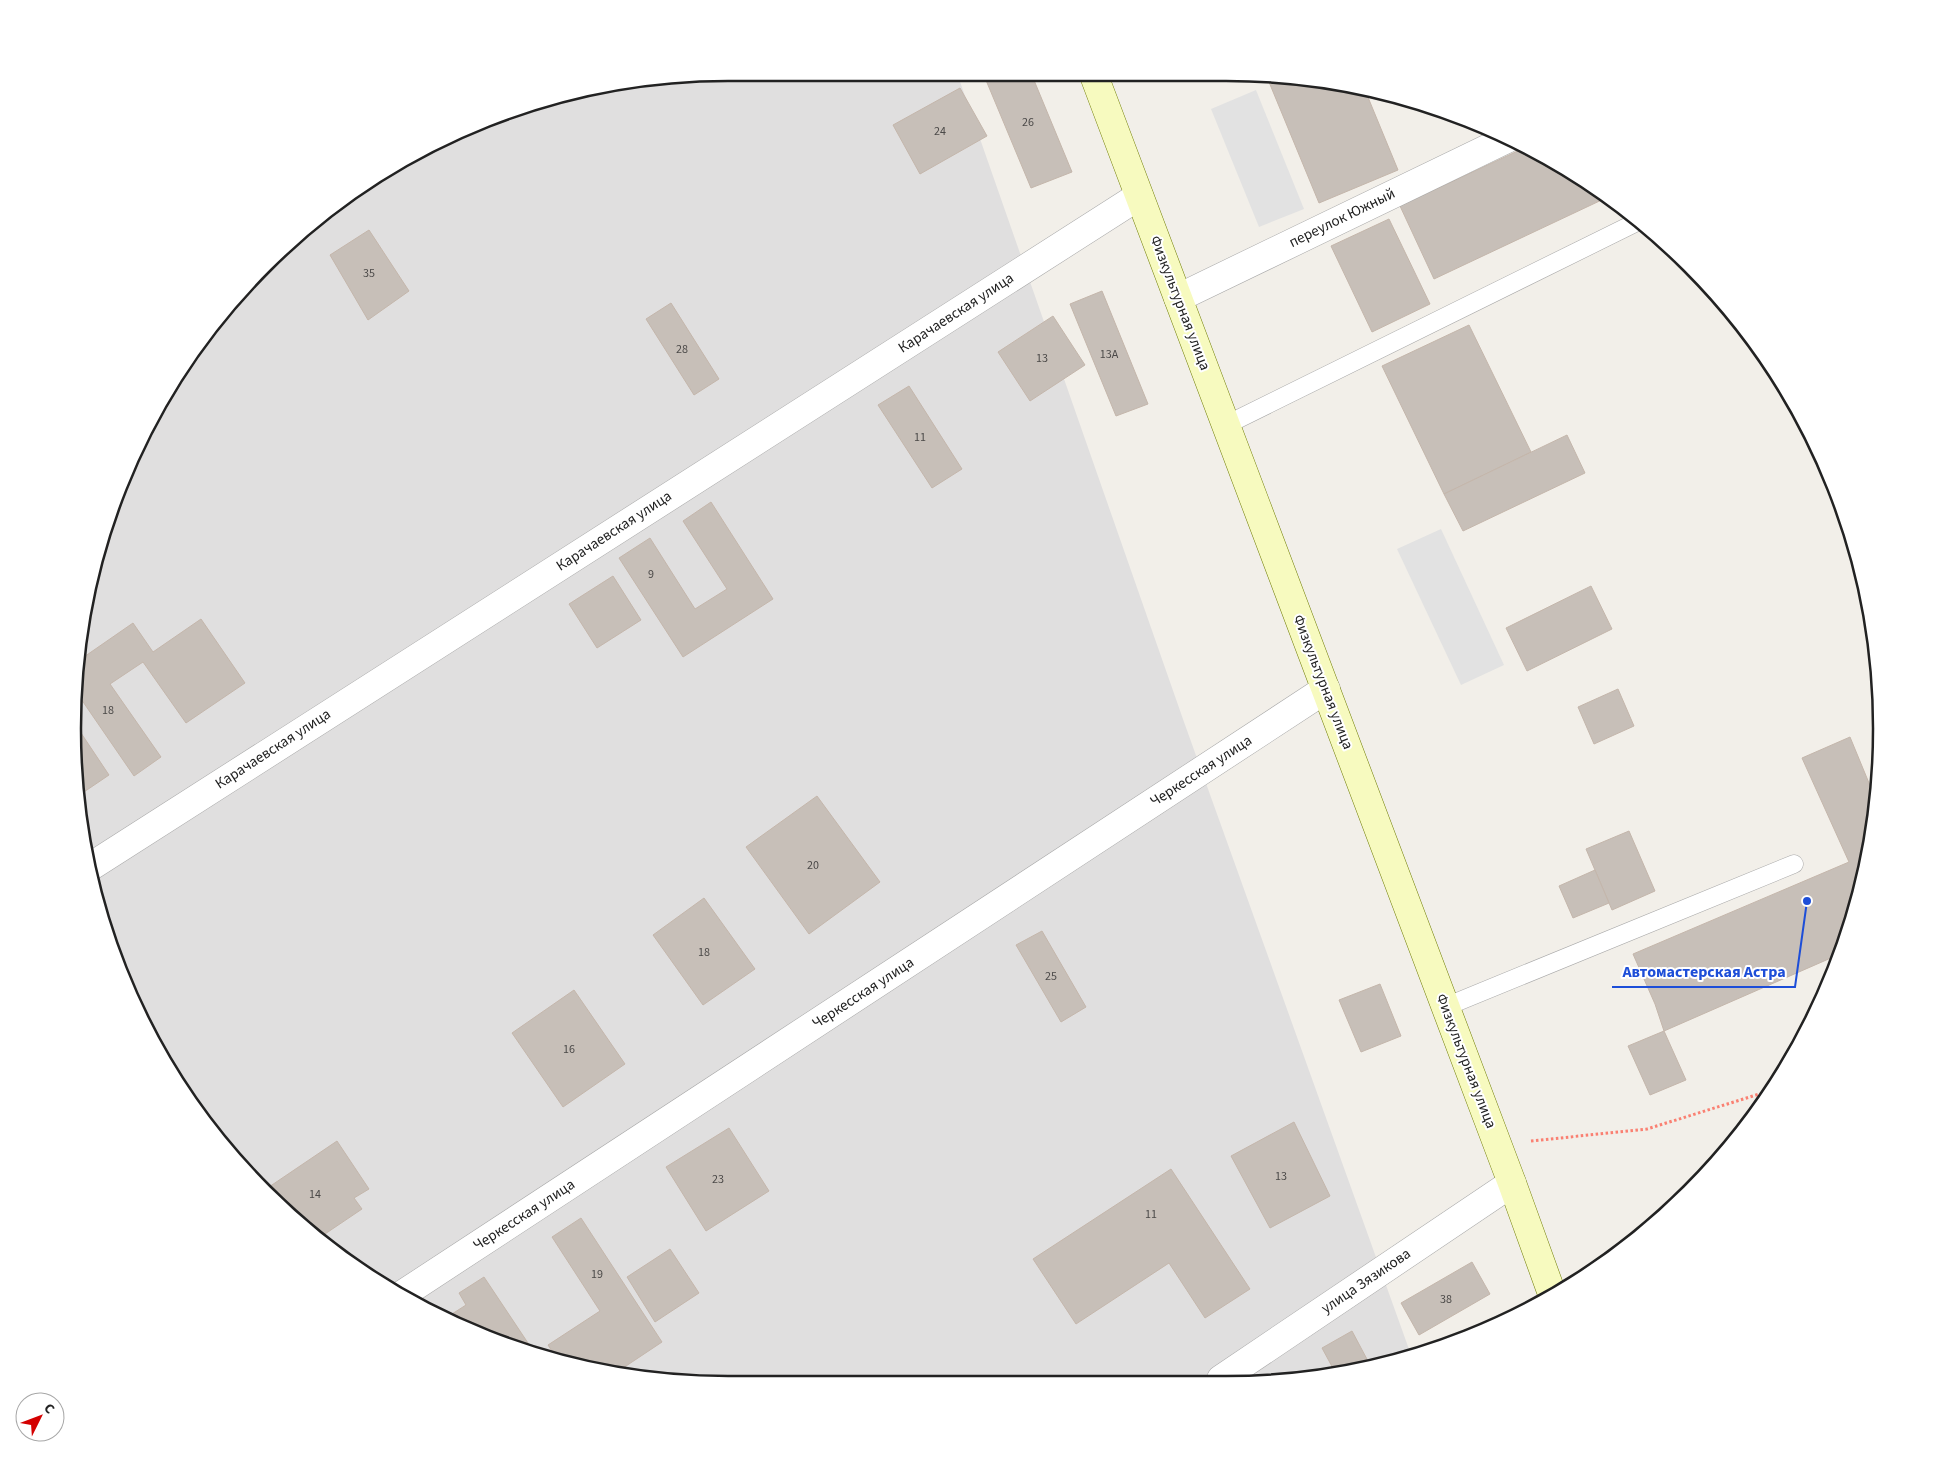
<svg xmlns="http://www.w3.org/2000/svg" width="1954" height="1457" font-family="'Source Sans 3',sans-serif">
	<rect width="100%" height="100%" fill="#f2efe9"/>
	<polygon fill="#e0dfdf" points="729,73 957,73 1184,722 1410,1352 1311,1379 685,1383 518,1350 401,1297 296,1222 208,1128 122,979 95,898 74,772 85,601 140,438 235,296 296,235 400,161 558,95"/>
	<g fill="#e2e2e2">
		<polygon points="1256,90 1304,209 1259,227 1211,109"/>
		<polygon points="1441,529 1504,665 1461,685 1397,549"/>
		<polygon points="1649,1226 1625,1249 1624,1249 1620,1240"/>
	</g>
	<g fill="#c7bfb8" stroke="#c4b6ab">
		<polygon points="983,73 1031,73 1072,172 1031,188"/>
		<polygon points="1281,76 1365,90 1398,170 1319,203 1269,82"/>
		<polygon points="960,88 987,136 920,174 893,125"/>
		<polygon points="1524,148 1590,183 1608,197 1434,279 1400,206"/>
		<polygon points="1389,219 1430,304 1372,332 1331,246"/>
		<polygon points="369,230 409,291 368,320 330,255"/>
		<polygon points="1102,291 1148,404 1116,416 1070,304"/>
		<polygon points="671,303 719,379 694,395 646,319"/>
		<polygon points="1053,316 1085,365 1030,401 998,352"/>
		<polygon points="1469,325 1531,452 1444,494 1382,366"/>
		<polygon points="909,386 962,469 932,488 878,405"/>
		<polygon points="1567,435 1585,473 1463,531 1444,494"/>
		<polygon points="711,502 773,599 683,657 619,558 650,538 695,609 727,589 683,521"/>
		<polygon points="613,576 641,620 597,648 569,604"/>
		<polygon points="1591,586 1612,629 1527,671 1506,628"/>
		<polygon points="201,619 245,683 186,723 143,662 110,684 161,757 134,776 79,696 81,659 133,623 153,652"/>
		<polygon points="1618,689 1634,726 1594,744 1578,707"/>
		<polygon points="77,727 109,775 78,796 74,772"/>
		<polygon points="1850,737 1876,800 1876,814 1847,940 1840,954 1664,1031 1655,1004 1633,954 1849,862 1802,758"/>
		<polygon points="817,796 880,882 809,934 746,847"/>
		<polygon points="1629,831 1655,891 1612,910 1586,849"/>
		<polygon points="1595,870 1609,903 1573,918 1559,886"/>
		<polygon points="704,898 755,969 703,1005 653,935"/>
		<polygon points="1042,931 1086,1007 1061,1022 1016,945"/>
		<polygon points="1380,984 1401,1036 1361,1052 1339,1000"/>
		<polygon points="574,990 625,1064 563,1107 512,1033"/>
		<polygon points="1664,1031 1686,1080 1650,1095 1628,1046"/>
		<polygon points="1294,1122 1330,1196 1270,1228 1231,1156"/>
		<polygon points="729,1128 769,1191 706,1231 666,1167"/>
		<polygon points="337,1141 369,1189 354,1198 362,1209 319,1238 307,1228 306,1229 296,1222 266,1189"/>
		<polygon points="1171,1169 1250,1289 1205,1318 1169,1263 1076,1324 1033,1259"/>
		<polygon points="581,1218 662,1342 620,1370 556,1357 548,1345 600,1311 552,1237"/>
		<polygon points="670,1249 699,1293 655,1322 627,1277"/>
		<polygon points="1472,1262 1490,1294 1419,1335 1401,1303"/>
		<polygon points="484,1277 534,1352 518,1350 458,1322 452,1314 466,1305 459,1293"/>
		<polygon points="1352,1331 1369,1363 1335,1372 1322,1348"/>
	</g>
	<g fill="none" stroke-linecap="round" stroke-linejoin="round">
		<g stroke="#a9a9a9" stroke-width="19">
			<g id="service">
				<polyline points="1226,425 1637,222"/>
				<polyline points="1445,1007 1794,864"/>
			</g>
		</g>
		<g stroke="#a9a9a9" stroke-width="29">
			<g id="minor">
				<polyline points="1178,298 1507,139"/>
				<polyline points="90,867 1139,196"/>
				<polyline points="400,1296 1326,689"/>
				<polyline points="1221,1379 1512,1183"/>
			</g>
		</g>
		<g stroke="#707d05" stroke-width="29">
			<polyline id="secondary" points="1093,73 1512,1183 1551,1291"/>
		</g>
		<polyline stroke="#fa8072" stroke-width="3" stroke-dasharray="2.5 2.5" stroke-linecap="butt" points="1531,1141 1647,1129 1769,1091"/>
		<use href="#service" stroke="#fff" stroke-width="18"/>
		<use href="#minor" stroke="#fff" stroke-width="28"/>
		<use href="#secondary" stroke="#f7fabf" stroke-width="28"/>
	</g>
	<g text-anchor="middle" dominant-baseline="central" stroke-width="4" stroke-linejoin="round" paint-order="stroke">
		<g font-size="12" fill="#4b4948">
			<text x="1028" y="122">26</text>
			<text x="940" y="131">24</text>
			<text x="369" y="273">35</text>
			<text x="682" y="349">28</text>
			<text x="1109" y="354">13А</text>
			<text x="1042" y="358">13</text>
			<text x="920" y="437">11</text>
			<text x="651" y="574">9</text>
			<text x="108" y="710">18</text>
			<text x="813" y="865">20</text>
			<text x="704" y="952">18</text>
			<text x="1051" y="976">25</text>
			<text x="569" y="1049">16</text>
			<text x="1281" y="1176">13</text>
			<text x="718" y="1179">23</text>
			<text x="315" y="1194">14</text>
			<text x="1151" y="1214">11</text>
			<text x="597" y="1274">19</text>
			<text x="1446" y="1299">38</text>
		</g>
		<g font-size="15" fill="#222" stroke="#fff">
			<text transform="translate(1342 218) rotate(-26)">переулок Южный</text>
			<text transform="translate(1180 303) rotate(69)">Физкультурная улица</text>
			<text transform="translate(956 313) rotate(-33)">Карачаевская улица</text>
			<text transform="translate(614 531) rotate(-33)">Карачаевская улица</text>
			<text transform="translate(1323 682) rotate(69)">Физкультурная улица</text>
			<text transform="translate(273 749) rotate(-33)">Карачаевская улица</text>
			<text transform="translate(1201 771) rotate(-33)">Черкесская улица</text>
			<text transform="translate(863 993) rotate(-33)">Черкесская улица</text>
			<text transform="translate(1466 1061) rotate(69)">Физкультурная улица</text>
			<text transform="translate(524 1215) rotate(-33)">Черкесская улица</text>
			<text transform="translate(1366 1281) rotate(-34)">улица Зязикова</text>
		</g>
	</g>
	<path d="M0 0H1954V1457H0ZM728 81H1226A647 647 0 0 1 1873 728V729A647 647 0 0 1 1226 1376H728A647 647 0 0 1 81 729V728A647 647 0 0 1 728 81Z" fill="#fff" fill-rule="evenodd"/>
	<path fill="none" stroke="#222" stroke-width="2.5" d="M728 81H1226A647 647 0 0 1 1873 728V729A647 647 0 0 1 1226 1376H728A647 647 0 0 1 81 729V728A647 647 0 0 1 728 81Z"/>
	<path fill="none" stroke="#1d4ed8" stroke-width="2" d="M1807 901L1795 987H1612"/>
	<circle fill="#1d4ed8" stroke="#fff" stroke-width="2" cx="1807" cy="901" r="5"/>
	<g font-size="16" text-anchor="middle" font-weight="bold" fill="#1d4ed8" stroke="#fff" stroke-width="4" stroke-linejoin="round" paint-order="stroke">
		<text x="1704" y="977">Автомастерская Астра</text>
	</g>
	<g transform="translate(40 1417) rotate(48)"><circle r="24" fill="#ffffff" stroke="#a7a7a7"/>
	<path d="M0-4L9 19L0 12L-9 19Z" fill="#d40000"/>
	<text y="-8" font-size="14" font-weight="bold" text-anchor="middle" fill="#222222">С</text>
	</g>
</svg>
